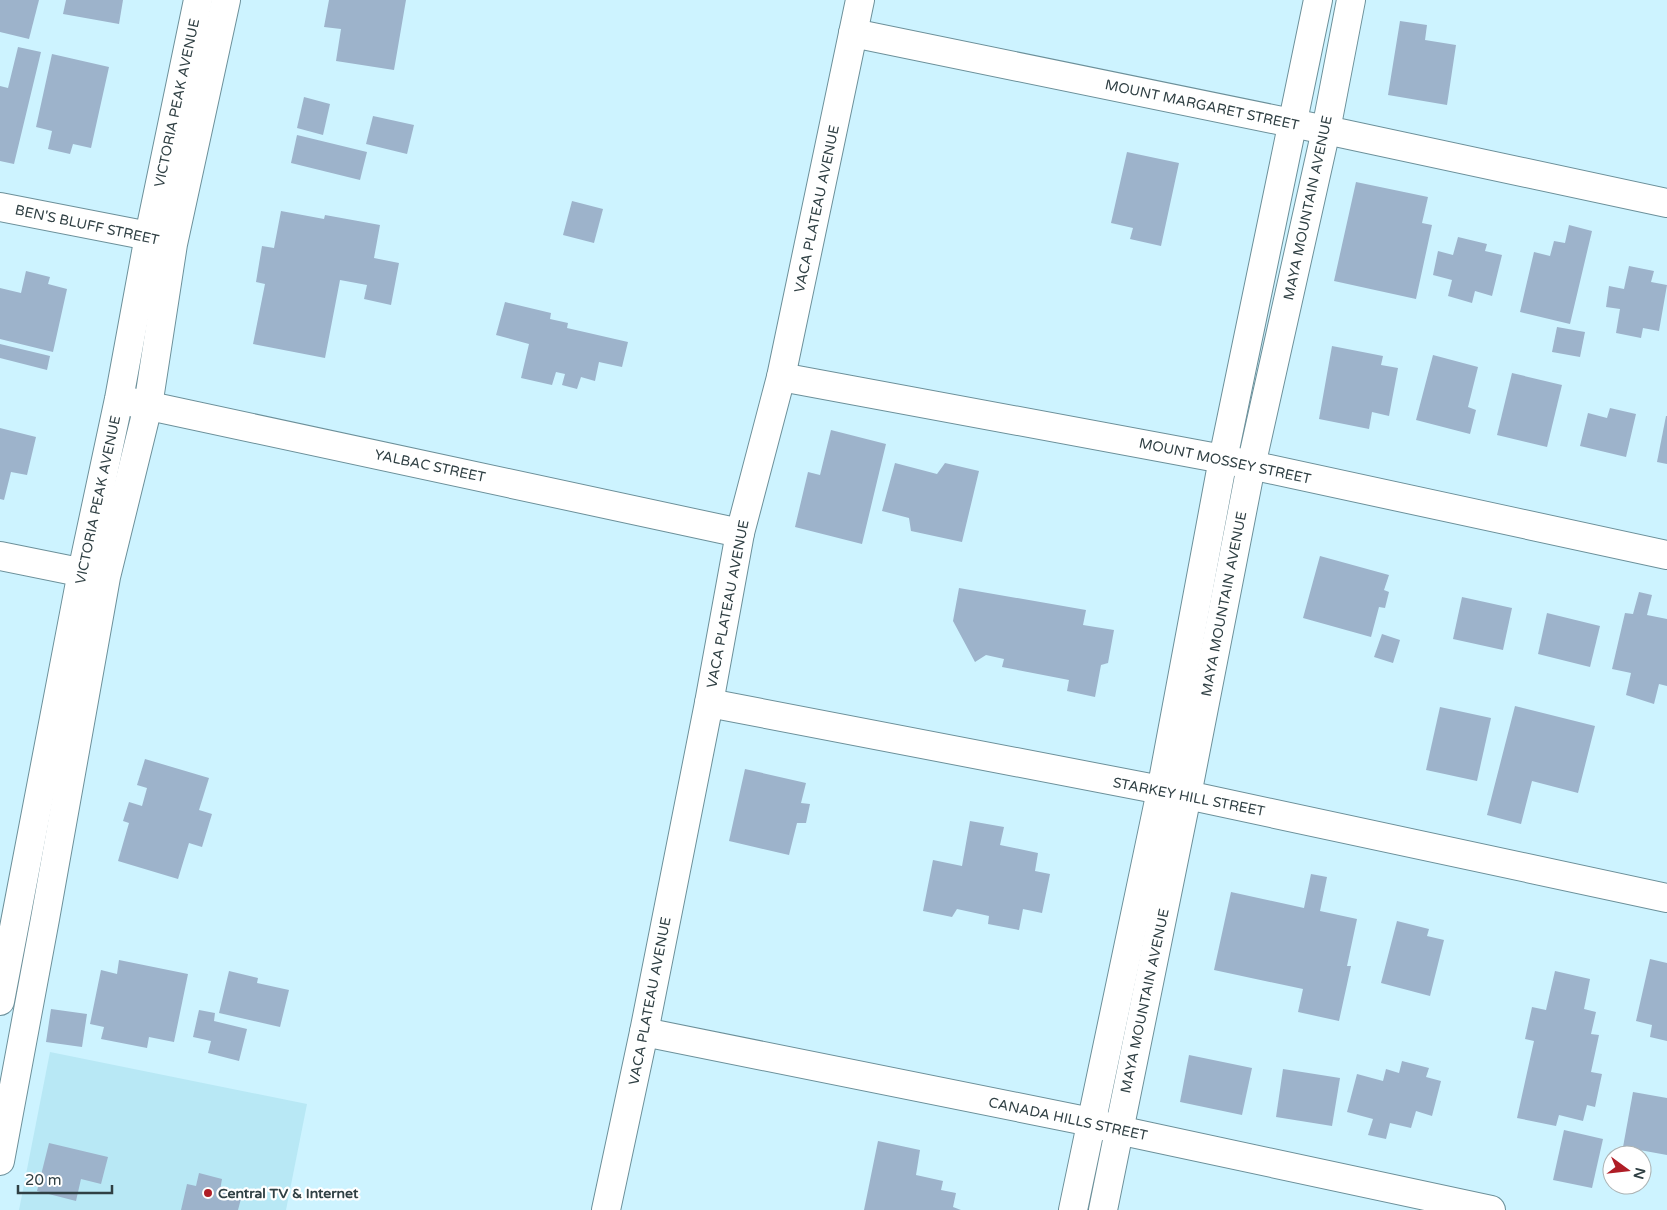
<svg xmlns="http://www.w3.org/2000/svg" width="1667" height="1210" font-family="'Varela Round',sans-serif">
	<rect width="100%" height="100%" fill="#cdf3ff"/>
	<polygon fill="#b8e8f5" points="50,1052 307,1104 286,1210 19,1210"/>
	<g fill="#9db3cb">
		<polygon points="0,0 39,0 29,39 0,32"/>
		<polygon points="66,0 123,0 119,24 63,14"/>
		<polygon points="329,0 406,0 394,70 336,61 341,29 324,27"/>
		<polygon points="1400,21 1427,25 1425,40 1456,45 1447,105 1388,95"/>
		<polygon points="18,47 41,52 14,164 0,161 0,86 8,88"/>
		<polygon points="52,54 109,67 91,148 73,144 70,154 48,149 52,131 36,127"/>
		<polygon points="304,97 330,104 323,135 297,128"/>
		<polygon points="373,116 414,125 407,154 366,144"/>
		<polygon points="297,135 367,152 360,180 291,163"/>
		<polygon points="1127,152 1179,163 1161,246 1130,239 1133,228 1111,223"/>
		<polygon points="1356,182 1428,197 1422,223 1432,225 1416,299 1334,281"/>
		<polygon points="572,201 603,209 594,243 563,235"/>
		<polygon points="281,211 324,219 325,215 380,225 374,258 399,263 391,305 364,299 367,285 340,280 325,358 253,344 265,284 256,282 262,246 274,248"/>
		<polygon points="1569,225 1592,231 1570,324 1520,312 1534,252 1550,256 1554,241 1565,243"/>
		<polygon points="1458,237 1487,244 1485,251 1502,255 1492,296 1475,291 1472,303 1448,296 1452,280 1433,275 1438,251 1453,255"/>
		<polygon points="1629,266 1654,271 1651,282 1667,285 1659,331 1643,328 1641,338 1616,333 1620,309 1606,307 1609,286 1624,289"/>
		<polygon points="26,271 50,277 48,284 67,289 53,352 0,339 0,288 21,293"/>
		<polygon points="505,302 551,313 550,319 568,323 567,328 628,342 622,367 599,362 595,381 581,377 577,389 562,385 565,374 556,372 552,385 521,378 529,344 496,335"/>
		<polygon points="1557,327 1585,332 1580,357 1552,352"/>
		<polygon points="0,344 50,356 47,370 0,358"/>
		<polygon points="1332,346 1383,356 1381,365 1398,368 1389,416 1372,412 1369,429 1319,419"/>
		<polygon points="1433,355 1478,367 1468,407 1476,410 1470,434 1416,420"/>
		<polygon points="1512,373 1562,385 1547,447 1497,435"/>
		<polygon points="1610,408 1636,414 1626,457 1580,446 1588,413 1607,418"/>
		<polygon points="1666,416 1667,416 1667,464 1657,462"/>
		<polygon points="0,428 36,437 27,475 11,472 4,500 0,499"/>
		<polygon points="831,430 886,444 862,544 795,527 808,472 820,475"/>
		<polygon points="895,463 937,474 945,463 979,471 962,542 911,531 909,518 882,511"/>
		<polygon points="1320,556 1389,575 1384,590 1389,592 1385,608 1379,607 1371,637 1303,618"/>
		<polygon points="959,588 1086,610 1083,625 1114,630 1108,663 1101,665 1095,697 1067,691 1069,680 1002,667 1004,659 986,655 975,662 953,621"/>
		<polygon points="1639,592 1652,595 1647,615 1667,619 1667,686 1659,684 1654,704 1626,695 1631,673 1612,669 1625,613 1633,614"/>
		<polygon points="1462,597 1512,608 1503,650 1453,639"/>
		<polygon points="1547,613 1600,626 1590,667 1538,654"/>
		<polygon points="1382,634 1400,640 1393,663 1374,657"/>
		<polygon points="1515,706 1595,726 1578,793 1532,781 1521,824 1487,815"/>
		<polygon points="1440,707 1491,718 1477,781 1426,770"/>
		<polygon points="145,759 209,778 199,810 212,814 202,847 189,843 178,879 118,861 129,823 123,821 129,802 142,806 147,788 137,785"/>
		<polygon points="745,769 806,783 801,803 810,804 806,823 797,823 789,855 729,841"/>
		<polygon points="970,821 1004,827 1000,845 1038,853 1035,871 1050,874 1042,913 1023,909 1019,930 988,924 989,916 957,909 952,917 923,911 933,860 962,866"/>
		<polygon points="1311,874 1327,877 1320,911 1357,919 1347,966 1351,966 1339,1021 1298,1012 1303,989 1214,970 1231,892 1304,908"/>
		<polygon points="1397,921 1429,929 1427,936 1444,940 1430,996 1381,983"/>
		<polygon points="1650,959 1667,963 1667,1041 1650,1037 1652,1025 1636,1021"/>
		<polygon points="119,960 188,974 174,1042 149,1037 147,1048 101,1039 104,1027 90,1024 101,970 117,974"/>
		<polygon points="229,971 258,978 257,983 289,990 280,1027 219,1013"/>
		<polygon points="1555,971 1590,979 1584,1009 1596,1012 1591,1034 1599,1035 1591,1072 1602,1074 1595,1107 1587,1105 1583,1121 1559,1115 1556,1126 1517,1118 1534,1041 1525,1039 1532,1007 1546,1010"/>
		<polygon points="51,1009 87,1014 82,1047 46,1042"/>
		<polygon points="199,1010 215,1013 214,1021 247,1029 239,1061 208,1053 211,1041 193,1037"/>
		<polygon points="1189,1055 1252,1068 1242,1115 1180,1102"/>
		<polygon points="1402,1061 1429,1068 1426,1077 1441,1081 1432,1116 1416,1111 1411,1128 1390,1123 1386,1139 1368,1135 1373,1119 1347,1112 1357,1074 1383,1081 1386,1069 1399,1073"/>
		<polygon points="1283,1069 1340,1078 1332,1126 1276,1117"/>
		<polygon points="1633,1092 1667,1098 1667,1155 1623,1147"/>
		<polygon points="1564,1130 1603,1139 1592,1188 1553,1180"/>
		<polygon points="878,1141 920,1150 916,1175 943,1181 941,1190 956,1193 953,1207 961,1210 864,1210"/>
		<polygon points="49,1143 108,1157 101,1184 81,1179 76,1201 37,1191"/>
		<polygon points="199,1173 222,1179 220,1190 242,1195 238,1210 181,1210 187,1184 196,1186"/>
	</g>
	<g fill="none" stroke-linecap="round" stroke-linejoin="round">
		<g stroke="#6c909a" stroke-width="30">
			<g id="street">
				<polyline points="853,33 1326,130 1667,203"/>
				<polyline points="0,207 149,236 167,242"/>
				<polyline points="781,377 1223,459 1667,555"/>
				<polyline points="131,402 740,533"/>
				<polyline points="0,556 99,576"/>
				<polyline points="709,703 1187,795 1667,898"/>
				<polyline points="0,1001 82,572 119,399 149,236 198,0"/>
				<polyline points="644,1032 1091,1122 1118,1130 1491,1210"/>
				<polyline points="0,1161 45,919 106,577 148,406 173,244 226,0"/>
				<polyline points="606,1210 644,1032 709,703 740,533 781,377 860,0"/>
				<polyline points="1073,1210 1161,791 1223,459 1318,0"/>
				<polyline points="1103,1210 1187,795 1251,466 1326,130 1351,0"/>
			</g>
		</g>
		<use href="#street" stroke="#fff" stroke-width="28"/>
	</g>
	<circle fill="#af1d26" stroke="#fff" stroke-width="2" cx="208" cy="1193" r="5"/>
	<g text-anchor="middle" dominant-baseline="central" stroke-width="4.5" stroke-linejoin="round" paint-order="stroke">
		<g font-size="14" fill="#304044" stroke="#fff">
			<text transform="translate(177 103) rotate(-78)">VICTORIA PEAK AVENUE</text>
			<text transform="translate(1202 105) rotate(12)">MOUNT MARGARET STREET</text>
			<text transform="translate(1308 208) rotate(-78)">MAYA MOUNTAIN AVENUE</text>
			<text transform="translate(817 209) rotate(-78)">VACA PLATEAU AVENUE</text>
			<text transform="translate(87 225) rotate(12)">BEN'S BLUFF STREET</text>
			<text transform="translate(1225 461) rotate(12)">MOUNT MOSSEY STREET</text>
			<text transform="translate(430 466) rotate(12)">YALBAC STREET</text>
			<text transform="translate(98 500) rotate(-78)">VICTORIA PEAK AVENUE</text>
			<text transform="translate(728 604) rotate(-79)">VACA PLATEAU AVENUE</text>
			<text transform="translate(1224 604) rotate(-79)">MAYA MOUNTAIN AVENUE</text>
			<text transform="translate(1189 797) rotate(11)">STARKEY HILL STREET</text>
			<text transform="translate(650 1001) rotate(-79)">VACA PLATEAU AVENUE</text>
			<text transform="translate(1145 1001) rotate(-78)">MAYA MOUNTAIN AVENUE</text>
			<text transform="translate(1068 1119) rotate(12)">CANADA HILLS STREET</text>
		</g>
		<g font-size="14" font-weight="bold" fill="#304044" stroke="#fff" text-anchor="start">
			<text x="218" y="1193">Central TV &amp; Internet</text>
		</g>
	</g>
	<g transform="translate(1627 1170) rotate(105)"><circle r="24" fill="#ffffff" stroke="#acb3b4"/>
	<path d="M0-4L9 19L0 12L-9 19Z" fill="#af1d26"/>
	<text y="-8" font-size="14" font-weight="bold" text-anchor="middle" fill="#304044">N</text>
	</g>
	<path d="M18 1185v8h94v-8" fill="none" stroke="#304044" stroke-width="2.5"/>
	<text x="25" y="1185" font-size="15" fill="#304044" stroke="#ffffff" stroke-width="4" paint-order="stroke">20 m</text>
</svg>
